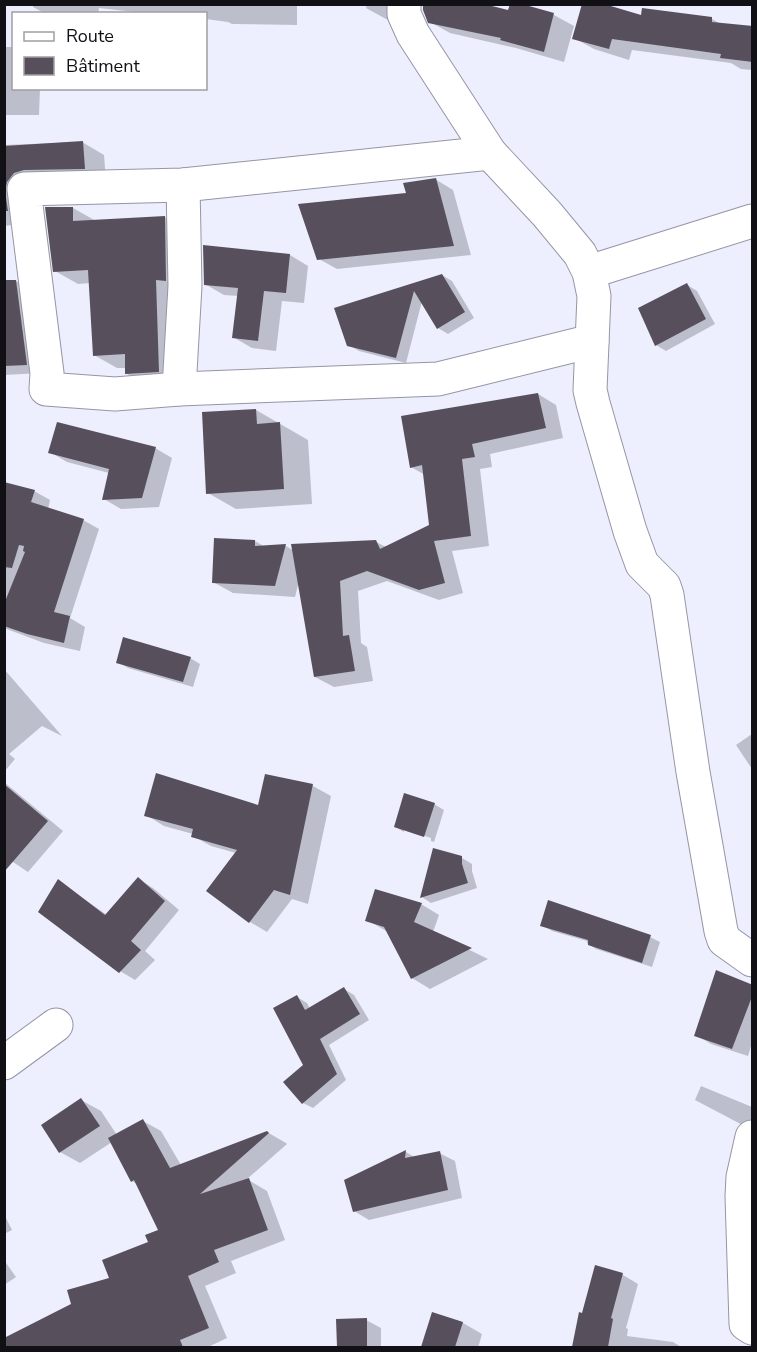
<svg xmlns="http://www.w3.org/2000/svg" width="757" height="1352" font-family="'Nunito Sans',sans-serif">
	<rect width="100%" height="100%" fill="#edeefe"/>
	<g fill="#0003">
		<polygon points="34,4 297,4 297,25 232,24 228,22 206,19 206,14 152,14 99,8 98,14 46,14 33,7"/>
		<polygon points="367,4 403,4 405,23 386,19 366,8"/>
		<polygon points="516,4 554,15 574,26 564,62 516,48 450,33 430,22 509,12"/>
		<polygon points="642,17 712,19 721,24 752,28 752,70 741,69 731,63 632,50 629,60 594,49 574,38"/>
		<polygon points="4,47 14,47 14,88 40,88 39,115 4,115"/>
		<polygon points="82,142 104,155 106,181 46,182 29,223 4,226 4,145"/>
		<polygon points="435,179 453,190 471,255 337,269 319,259 408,195"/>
		<polygon points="73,208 96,221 165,217 187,231 182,384 150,387 127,374 127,368 117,368 94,355 90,283 78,284 55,271"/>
		<polygon points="290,255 308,266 304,303 282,301 276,351 252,348 233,337 239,296 224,295 205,284"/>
		<polygon points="442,275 452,281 474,318 448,334 438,328 422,301 406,363 359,351 349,345 336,309"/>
		<polygon points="16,281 31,290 41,373 4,375 4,282"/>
		<polygon points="687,285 697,291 715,324 666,351 656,345"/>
		<polygon points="538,394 556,405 563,438 490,454 492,467 480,469 489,546 452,551 463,593 439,600 387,581 358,591 361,643 367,647 373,681 334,687 315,677 299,581 295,597 233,593 213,582 255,541 265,547 286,546 294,551 376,542 386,547 431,526 425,475 411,467"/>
		<polygon points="256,410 308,440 312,504 236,509 208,493"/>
		<polygon points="155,448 172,458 159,507 121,509 104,499 109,473 67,462 50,452"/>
		<polygon points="4,483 34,491 50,500 48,509 83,520 99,529 70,618 85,627 80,651 44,643 4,628"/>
		<polygon points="190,658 200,664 193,687 128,668 118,662"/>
		<polygon points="4,669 62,736 42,726 9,754 15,759 4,772"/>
		<polygon points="752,734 752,769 736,745"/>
		<polygon points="266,776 313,786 331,796 308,904 292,899 267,932 250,922 236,853 211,846 193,836 193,834 164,826 146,815 260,807"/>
		<polygon points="4,782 63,831 28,872 4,856"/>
		<polygon points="434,804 444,810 434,842 431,841 431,838 404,829 404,832 395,827"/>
		<polygon points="462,858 472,864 472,871 477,888 431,903 422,897"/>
		<polygon points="138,879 153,888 179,910 145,951 155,960 135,980 120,971 58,881 107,915"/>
		<polygon points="549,902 650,937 660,942 652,967 596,949 587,943 587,941 552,931 542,925"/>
		<polygon points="421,904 439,915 433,932 488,959 430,989 412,978 388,932 367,920"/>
		<polygon points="752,987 752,1043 748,1056 711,1044 696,1035"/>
		<polygon points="344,989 354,995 369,1020 329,1045 346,1080 313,1108 303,1103 285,1082 305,1065 297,997 307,1003 310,1009"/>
		<polygon points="701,1086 752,1107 752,1130 695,1100"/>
		<polygon points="81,1100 101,1111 117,1135 143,1121 161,1131 181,1165 267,1132 286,1143 287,1144 247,1179 267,1191 285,1240 231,1261 236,1273 205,1286 227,1338 206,1348 4,1348 4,1340 73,1305 111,1279 160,1231 137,1184 132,1181 112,1142 80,1163 60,1152"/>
		<polygon points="406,1152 416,1158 439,1153 455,1161 462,1198 369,1220 354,1211 346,1181"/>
		<polygon points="4,1214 12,1230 4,1234"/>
		<polygon points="4,1260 16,1277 4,1285"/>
		<polygon points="596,1267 623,1275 638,1284 626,1328 628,1329 627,1336 673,1342 683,1348 573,1348 580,1314 583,1314"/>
		<polygon points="433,1314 463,1323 482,1334 478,1348 423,1348"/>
		<polygon points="338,1320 366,1320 381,1328 381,1348 339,1348"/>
		<polygon points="719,1346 752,1347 752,1348 719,1348"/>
	</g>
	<g fill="#57505c">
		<polygon points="423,4 484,4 508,10 510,4 522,4 554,13 544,52 500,40 501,38 428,23 423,10"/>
		<polygon points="582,4 604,4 641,15 642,8 712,17 712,22 753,26 753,62 720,58 721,54 612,39 609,49 572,39"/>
		<polygon points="83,141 85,169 24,170 14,173 7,182 5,191 8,211 4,211 4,146"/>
		<polygon points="436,178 454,246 317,260 298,204 406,193 403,183"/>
		<polygon points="45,207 73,207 73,221 165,216 166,281 156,280 159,372 125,374 125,354 93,356 88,270 53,272"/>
		<polygon points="203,245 290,254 286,293 264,291 258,341 232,338 238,288 204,285"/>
		<polygon points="442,274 465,312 437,329 414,291 396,358 347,346 334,308"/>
		<polygon points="4,280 16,280 27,365 4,366"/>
		<polygon points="687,283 706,319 655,346 638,308"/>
		<polygon points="538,393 546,428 472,444 475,457 462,459 471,536 434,541 445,583 419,590 367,571 340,581 343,636 349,635 355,671 314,677 291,544 376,540 380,549 429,525 422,465 410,468 401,416"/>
		<polygon points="256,409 257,424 280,422 284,489 206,494 202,412"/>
		<polygon points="57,422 156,447 142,498 102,500 109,469 48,453"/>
		<polygon points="4,482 35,490 31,502 84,519 54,612 70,616 64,643 27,634 4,626 4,604 25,552 23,551 24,546 19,545 12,568 4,567"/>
		<polygon points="214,538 255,540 255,546 286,544 275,586 212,583"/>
		<polygon points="123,637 191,657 183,682 116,663"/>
		<polygon points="156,773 258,805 265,774 313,784 290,895 274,890 249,923 206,891 237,850 191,837 193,829 144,816"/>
		<polygon points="4,784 48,821 4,872"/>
		<polygon points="404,793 435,803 424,837 394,827"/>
		<polygon points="433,848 462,856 462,864 468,883 420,898"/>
		<polygon points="138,877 165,901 131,941 141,950 119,973 38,912 58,879 105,915"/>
		<polygon points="375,889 422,903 414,922 472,948 411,979 384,927 365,921"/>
		<polygon points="548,900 651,935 642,963 588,945 588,940 540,926"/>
		<polygon points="716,970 753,985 753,994 732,1049 694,1036"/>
		<polygon points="344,987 360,1014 320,1039 337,1074 302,1104 283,1082 303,1065 273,1008 297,995 305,1010"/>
		<polygon points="81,1098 100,1126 59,1153 41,1125"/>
		<polygon points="143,1119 170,1168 267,1131 269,1133 200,1194 249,1178 268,1230 214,1250 219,1262 188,1276 209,1328 180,1340 183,1347 4,1347 4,1338 71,1304 67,1290 109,1278 102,1260 148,1242 145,1235 158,1230 134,1180 131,1182 108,1138"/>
		<polygon points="406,1150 405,1158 440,1151 448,1190 353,1212 344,1180"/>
		<polygon points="595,1265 623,1273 611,1318 613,1319 608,1347 572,1347 579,1312 582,1313"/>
		<polygon points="432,1312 463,1322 455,1347 421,1347"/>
		<polygon points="367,1318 367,1347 337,1347 336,1319"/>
	</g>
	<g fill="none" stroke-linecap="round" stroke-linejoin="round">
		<g stroke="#9596a4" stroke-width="35">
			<g id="minor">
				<polyline points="404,4 404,14 413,34 490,153 547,214 580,254 589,272 594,296 590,390 593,403 630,531 642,564 664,586 667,595 693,772 721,931 724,940 752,960"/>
				<polyline points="490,153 183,185 24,189 47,373 46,389 115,394 179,389 438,379 592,341"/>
				<polyline points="589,272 752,221"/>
				<polyline points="179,389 185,286 183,185"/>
				<polyline points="4,1063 56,1025"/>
				<polyline points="752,1137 743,1177 742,1196 746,1324 752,1328"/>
			</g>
		</g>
		<use href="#minor" stroke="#fff" stroke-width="33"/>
	</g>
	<rect width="757" height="1352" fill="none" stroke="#101015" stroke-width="12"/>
	<rect x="12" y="12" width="195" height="78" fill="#ffffff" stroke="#9f9fa1" stroke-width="1.5"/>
	<rect x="24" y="32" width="30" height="9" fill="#ffffff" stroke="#9f9fa1" stroke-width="1.5"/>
	<text x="66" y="42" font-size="18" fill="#101015">Route</text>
	<rect x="24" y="57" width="30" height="18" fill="#57505c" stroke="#9f9fa1" stroke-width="1.5"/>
	<text x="66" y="72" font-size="18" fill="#101015">Bâtiment</text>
</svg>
